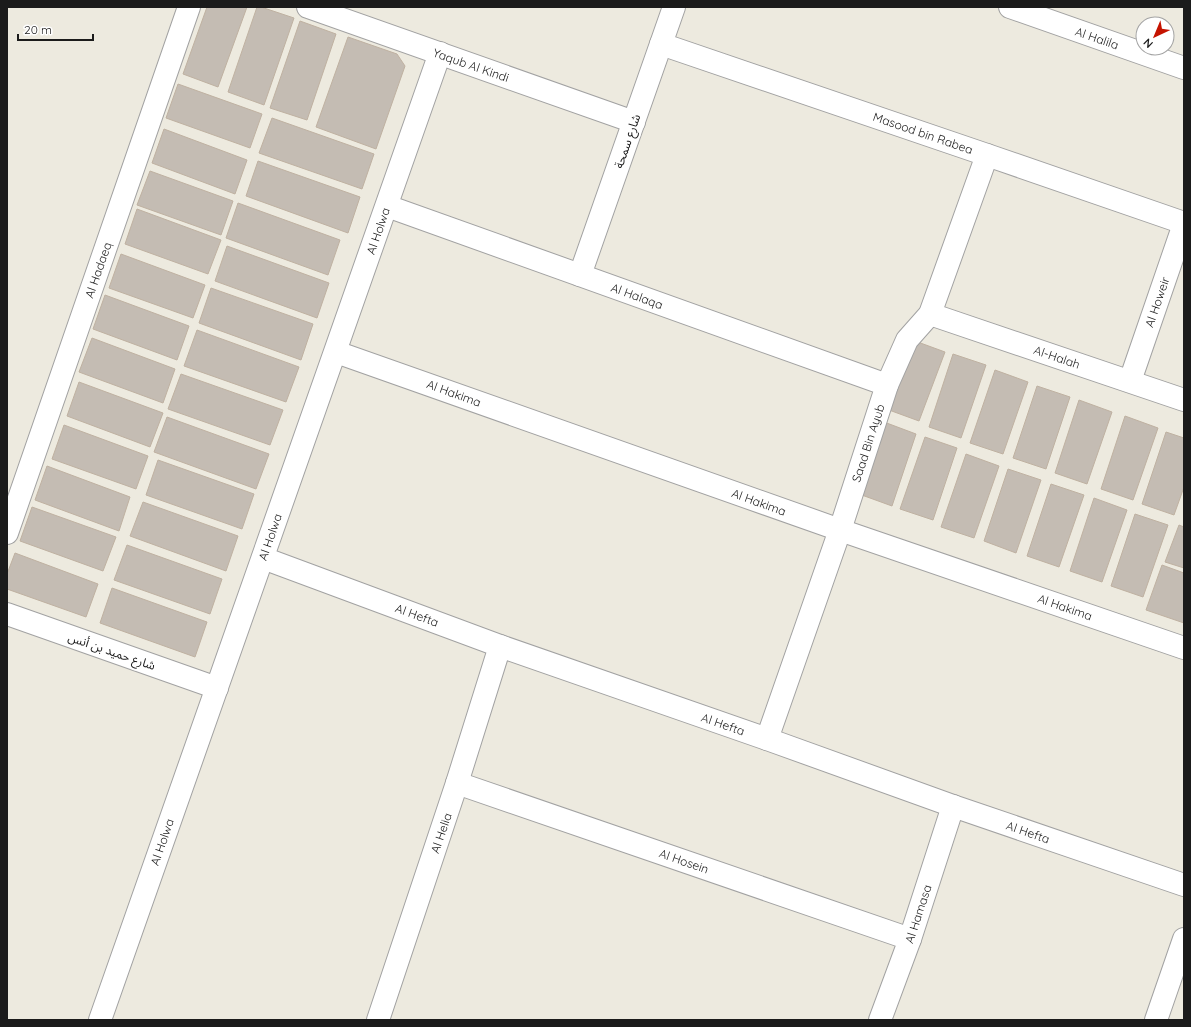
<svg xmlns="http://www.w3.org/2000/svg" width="1191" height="1027" font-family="Quicksand,'Noto Sans Arabic',sans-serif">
	<rect width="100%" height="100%" fill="#edeadf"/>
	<g fill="#c4bcb3" stroke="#bfb1a1">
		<polygon points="207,7 247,7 218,87 183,74"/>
		<polygon points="257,7 261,7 294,18 264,105 228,92"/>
		<polygon points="300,21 336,34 307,120 270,108"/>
		<polygon points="348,37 397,54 405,66 376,149 316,127"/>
		<polygon points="178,84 262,114 250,148 166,118"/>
		<polygon points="272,118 374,154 362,189 259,153"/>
		<polygon points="164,129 247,160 235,194 152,163"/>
		<polygon points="258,161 360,197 348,233 246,196"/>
		<polygon points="150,171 233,201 221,235 137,205"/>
		<polygon points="238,203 340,240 328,275 226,238"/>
		<polygon points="137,209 221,240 208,274 125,244"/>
		<polygon points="227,246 329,283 317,318 215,281"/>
		<polygon points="121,254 205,285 193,318 109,288"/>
		<polygon points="211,288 313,324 301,360 199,323"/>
		<polygon points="105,295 189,326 177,360 93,329"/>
		<polygon points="197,330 299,367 286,402 184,366"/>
		<polygon points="92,338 175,369 163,403 79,372"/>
		<polygon points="915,341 945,352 919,421 889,410"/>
		<polygon points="953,354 986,365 961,438 929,427"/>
		<polygon points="995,370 1028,382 1003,454 970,443"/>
		<polygon points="181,374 283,410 270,445 168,409"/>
		<polygon points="79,382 163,413 150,447 67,416"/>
		<polygon points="1037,386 1070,397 1046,469 1013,458"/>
		<polygon points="1079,400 1112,412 1087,484 1055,473"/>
		<polygon points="1125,416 1158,428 1133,500 1101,489"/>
		<polygon points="167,417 269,454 256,489 154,452"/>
		<polygon points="884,422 916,434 892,506 859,494"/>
		<polygon points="64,425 148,456 136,489 52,459"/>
		<polygon points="1166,432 1184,438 1184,487 1174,515 1142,504"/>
		<polygon points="925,437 957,448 933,520 900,509"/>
		<polygon points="966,454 999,466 974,538 941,527"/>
		<polygon points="158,460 254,494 242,529 146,495"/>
		<polygon points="47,466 130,497 119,531 35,500"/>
		<polygon points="1008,469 1041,480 1016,553 984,541"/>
		<polygon points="1051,484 1084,495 1059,567 1027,556"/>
		<polygon points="1094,498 1127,510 1102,582 1070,571"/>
		<polygon points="143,502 238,536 226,571 130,536"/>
		<polygon points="32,507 116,537 103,571 20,541"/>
		<polygon points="1135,514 1168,525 1143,597 1111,586"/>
		<polygon points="1179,525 1184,527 1184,568 1165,562"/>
		<polygon points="127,545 222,579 210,614 114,580"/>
		<polygon points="15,553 98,584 86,617 7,589 7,574"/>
		<polygon points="1162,565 1184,573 1184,623 1146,610"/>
		<polygon points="112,588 207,622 195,657 100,623"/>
	</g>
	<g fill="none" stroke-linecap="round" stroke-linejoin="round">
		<g stroke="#a2a2a2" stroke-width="24">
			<g id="minor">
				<polyline points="308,7 634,122"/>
				<polyline points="1010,7 1184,68"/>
				<polyline points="661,44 987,155 1184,223"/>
				<polyline points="387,206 887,385"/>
				<polyline points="580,275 674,7"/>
				<polyline points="930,314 1184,400"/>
				<polyline points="336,352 840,530 1184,648"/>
				<polyline points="1130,381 1184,224"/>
				<polyline points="7,533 189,7"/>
				<polyline points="263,558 500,646 767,739 953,806 1184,885"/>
				<polyline points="7,614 217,688"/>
				<polyline points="767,739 840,530 887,385 907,340 930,314 987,155"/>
				<polyline points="457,783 910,939"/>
				<polyline points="100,1020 440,53"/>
				<polyline points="378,1020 457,783 500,646"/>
				<polyline points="880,1020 910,939 953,806"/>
				<polyline points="1156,1020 1184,939"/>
			</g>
		</g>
		<use href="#minor" stroke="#fff" stroke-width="22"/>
	</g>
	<g text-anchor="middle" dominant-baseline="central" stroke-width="3.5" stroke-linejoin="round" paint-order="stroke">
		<g font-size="12" fill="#1b1b1b" stroke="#fff">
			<text transform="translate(1097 38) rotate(19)">Al Halila</text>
			<text transform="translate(471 65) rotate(19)">Yaqub Al Kindi</text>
			<text transform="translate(923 133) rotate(19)">Masood bin Rabea</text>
			<text transform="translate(627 141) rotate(-71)">شارع سمحة</text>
			<text transform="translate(378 231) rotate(-71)">Al Holwa</text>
			<text transform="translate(98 270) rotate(-71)">Al Hadaeq</text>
			<text transform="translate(637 296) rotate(20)">Al Halaqa</text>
			<text transform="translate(1157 302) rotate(-71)">Al Howeir</text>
			<text transform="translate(1057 357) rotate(19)">Al-Halah</text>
			<text transform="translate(454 393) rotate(20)">Al Hakima</text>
			<text transform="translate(868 443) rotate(-72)">Saad Bin Ayub</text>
			<text transform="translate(759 502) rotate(20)">Al Hakima</text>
			<text transform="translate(270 537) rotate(-71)">Al Holwa</text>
			<text transform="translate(1065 607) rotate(19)">Al Hakima</text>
			<text transform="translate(417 615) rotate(20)">Al Hefta</text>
			<text transform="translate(112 651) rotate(19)">شارع حميد بن أنس</text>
			<text transform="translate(723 724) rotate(19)">Al Hefta</text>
			<text transform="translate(1028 832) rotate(19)">Al Hefta</text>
			<text transform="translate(441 833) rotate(-71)">Al Helia</text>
			<text transform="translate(162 842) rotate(-71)">Al Holwa</text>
			<text transform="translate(684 861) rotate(19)">Al Hosein</text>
			<text transform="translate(918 914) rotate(-72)">Al Hamasa</text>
		</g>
	</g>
	<rect width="1191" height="1027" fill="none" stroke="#1b1b1b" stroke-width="16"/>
	<g transform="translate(1155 36) rotate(224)"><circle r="19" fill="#ffffff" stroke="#a4a4a4"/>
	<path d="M0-3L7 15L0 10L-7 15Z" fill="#c51300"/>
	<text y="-6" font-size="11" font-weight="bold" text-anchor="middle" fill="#1b1b1b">N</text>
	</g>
	<path d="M18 34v6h75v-6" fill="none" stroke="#1b1b1b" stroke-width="2"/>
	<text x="24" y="34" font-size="12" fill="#1b1b1b" stroke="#ffffff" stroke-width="3" paint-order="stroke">20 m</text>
</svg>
